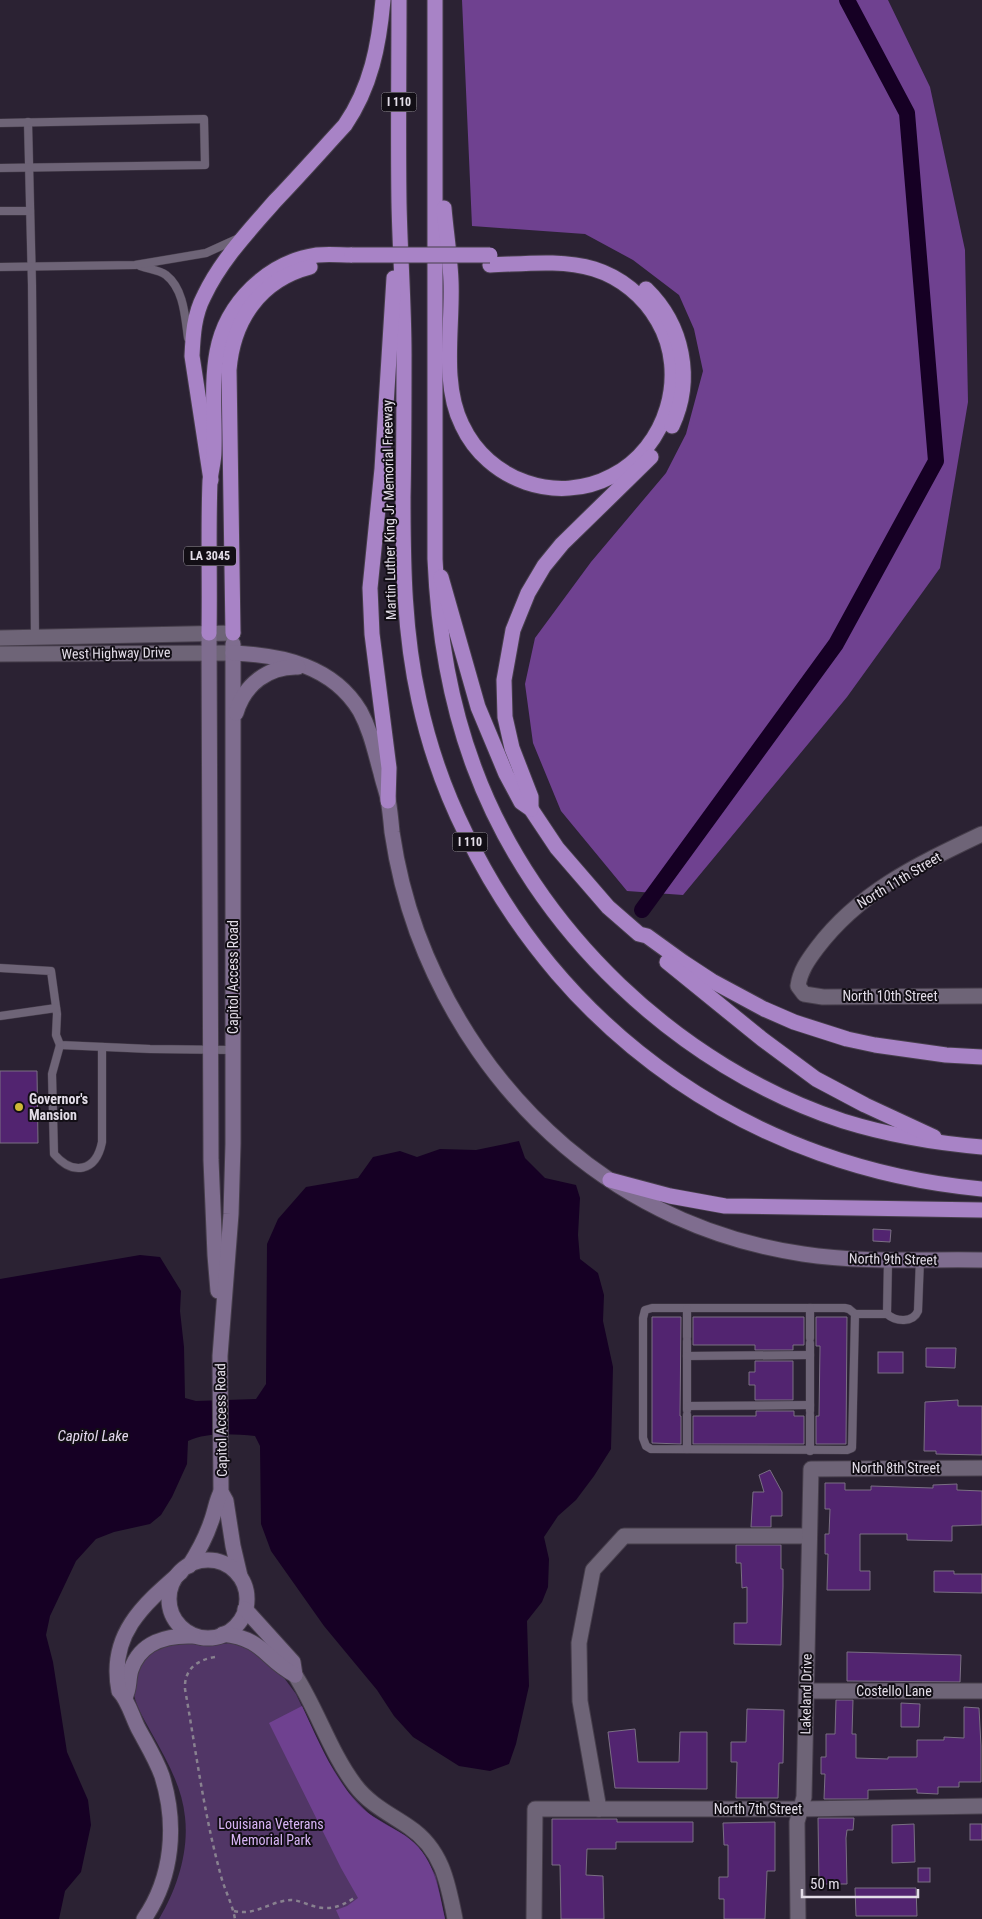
<svg xmlns="http://www.w3.org/2000/svg" width="982" height="1919" font-family="'Roboto Condensed',sans-serif">
	<rect width="100%" height="100%" fill="#2b2233"/>
	<path fill="#513666" d="M189,1642L202,1646L229,1643L246,1646L279,1671L296,1694L326,1758L348,1792L369,1814L406,1836L422,1852L436,1876L445,1919H159C177,1889 189,1852 185,1817C182,1786 166,1759 151,1732C144,1719 135,1705 133,1690C132,1675 145,1653 159,1646C166,1642 180,1643 189,1642Z"/>
	<g fill="#6f4190">
		<polygon points="462,0 888,0 930,87 965,250 968,402 940,568 847,697 683,895 627,891 561,811 533,743 525,684 535,638 591,562 666,473 686,434 703,371 694,329 679,295 633,260 585,234 472,226"/>
		<path d="M302,1706C318,1740 332,1775 357,1803C370,1817 388,1825 404,1835C434,1854 438,1887 445,1919H340L336,1910L347,1906L358,1898L341,1868L269,1723Z"/>
	</g>
	<path fill="#160024" d="M519,1141L525,1158L545,1178L576,1185L580,1198L578,1235L580,1259L598,1273L604,1295L603,1321L613,1367L611,1449L594,1476L576,1500L558,1516L544,1537L549,1559L548,1587L542,1602L527,1621L529,1686L516,1744L509,1764L490,1771L459,1766L413,1737L394,1716L377,1690L324,1626L271,1551L261,1524L260,1446L255,1436C233,1434 207,1432 188,1441L187,1464L172,1497L161,1515L150,1524L114,1532L96,1539L76,1561L50,1616L46,1635L53,1662L67,1752L88,1800L91,1825L81,1872L65,1891L59,1919H0V1279L140,1255L160,1257L181,1291L180,1311L184,1347L185,1398L196,1401L256,1399L266,1384L267,1244L278,1219L306,1187L358,1178L373,1157L400,1151L417,1157L440,1149L476,1150Z"/>
	<g fill="none" stroke-linecap="round" stroke-linejoin="round">
		<polyline stroke="#160024" stroke-width="16" points="642,910 836,644 936,461 907,113 847,0"/>
	</g>
	<g fill="#522470" stroke="#7a6f83">
		<polygon points="0,1071 37,1071 38,1143 0,1143"/>
		<polygon points="873,1229 891,1230 890,1242 873,1241"/>
		<polygon points="652,1317 681,1317 680,1416 681,1416 681,1444 652,1443"/>
		<polygon points="693,1317 804,1317 804,1345 793,1345 793,1350 755,1350 755,1345 693,1345"/>
		<polygon points="816,1317 847,1317 846,1444 816,1444 816,1416 819,1416 820,1346 816,1346"/>
		<polygon points="926,1348 956,1348 955,1368 926,1367"/>
		<rect x="878" y="1352" width="25" height="21"/>
		<polygon points="755,1361 793,1361 793,1400 755,1400 755,1385 749,1385 749,1372 755,1372"/>
		<polygon points="958,1400 958,1406 982,1406 982,1455 936,1454 936,1451 924,1451 925,1402"/>
		<polygon points="756,1411 794,1411 794,1416 804,1416 804,1444 693,1444 693,1416 756,1416"/>
		<polygon points="770,1470 782,1492 782,1516 771,1516 771,1527 751,1527 753,1492 764,1492 759,1475"/>
		<polygon points="825,1483 845,1483 845,1490 871,1490 871,1486 933,1488 933,1485 957,1484 957,1490 982,1491 982,1525 952,1526 952,1541 907,1540 907,1534 860,1534 860,1571 870,1571 870,1590 827,1590 828,1554 825,1554 825,1534 829,1534 830,1509 825,1509"/>
		<polygon points="736,1545 781,1545 781,1569 783,1569 783,1587 781,1645 734,1644 734,1623 747,1623 747,1587 742,1588 741,1563 736,1563"/>
		<polygon points="934,1571 954,1571 954,1574 982,1574 982,1593 934,1592"/>
		<polygon points="847,1652 961,1655 960,1682 847,1681"/>
		<polygon points="836,1700 853,1700 852,1734 856,1734 856,1758 888,1759 888,1757 917,1757 917,1740 944,1740 944,1737 964,1738 964,1707 979,1708 981,1746 981,1782 959,1782 959,1787 938,1787 938,1794 917,1793 917,1789 868,1790 868,1799 824,1799 825,1774 821,1774 821,1757 826,1757 826,1734 835,1734"/>
		<polygon points="901,1703 920,1704 919,1727 901,1727"/>
		<polygon points="747,1709 784,1710 783,1763 779,1763 778,1798 736,1798 737,1762 731,1762 731,1742 746,1742"/>
		<polygon points="635,1729 638,1762 679,1762 680,1732 707,1732 707,1789 615,1788 608,1732"/>
		<polygon points="818,1818 854,1818 853,1830 847,1830 846,1838 847,1884 819,1884"/>
		<polygon points="552,1819 617,1819 617,1822 693,1822 693,1842 616,1842 616,1849 587,1849 586,1875 603,1876 604,1919 561,1919 560,1865 552,1865"/>
		<polygon points="775,1822 775,1871 767,1871 765,1919 724,1919 724,1899 719,1899 719,1877 728,1877 728,1845 724,1845 723,1823"/>
		<polygon points="914,1824 915,1862 892,1863 892,1825"/>
		<rect x="970" y="1824" width="12" height="16"/>
		<rect x="918" y="1868" width="12" height="14"/>
		<polygon points="855,1888 916,1888 917,1916 856,1916"/>
	</g>
	<g fill="none" stroke-linecap="round" stroke-linejoin="round">
		<g stroke="#463e4b" stroke-width="9">
			<g id="service">
				<polyline points="28,122 32,285 35,640"/>
				<polyline points="0,123 204,119 205,165 0,168"/>
				<polyline points="0,211 30,211"/>
				<path d="M140,266C148,269 159,270 166,275C184,289 185,317 188,338"/>
				<polyline points="0,267 135,265 206,253 239,238"/>
				<polyline points="0,968 51,971 57,1014 56,1035 60,1045 150,1049 233,1050"/>
				<polyline points="0,1016 56,1008"/>
				<path d="M60,1045L52,1074L54,1154C73,1176 96,1172 102,1142V1047"/>
				<path d="M888,1260L887,1314C896,1322 913,1323 918,1311L920,1259"/>
				<polygon points="652,1308 845,1308 849,1309 855,1314 852,1448 847,1450 651,1449 646,1446 643,1438 643,1318 645,1310"/>
				<polyline points="687,1309 687,1337"/>
				<polyline points="855,1314 887,1314"/>
				<polyline points="810,1338 810,1308"/>
				<polyline points="687,1341 687,1410"/>
				<polyline points="687,1356 810,1355"/>
				<polyline points="688,1406 810,1405"/>
				<polyline points="810,1411 810,1343"/>
				<polyline points="810,1415 810,1451"/>
				<polyline points="687,1449 687,1415"/>
			</g>
		</g>
		<g stroke="#463e4b" stroke-width="17">
			<g id="minor">
				<path d="M982,834C919,864 860,891 817,948C808,960 800,971 798,986L804,994L823,997L982,996"/>
				<polyline points="807,1691 982,1691"/>
				<polyline points="599,1809 580,1701 579,1643 593,1570 624,1536 809,1536"/>
				<polyline points="534,1919 535,1809 801,1809 982,1806"/>
				<polyline points="798,1919 797,1822 804,1797 811,1469 982,1468"/>
			</g>
		</g>
		<g stroke="#463e4b" stroke-width="17">
			<g id="tertiary">
				<polyline points="0,638 233,633"/>
				<polyline points="0,654 233,653"/>
				<path d="M295,1675C318,1711 330,1752 355,1785C369,1804 390,1814 409,1827C442,1849 448,1883 455,1919"/>
			</g>
		</g>
		<g stroke="#463e4b" stroke-width="17">
			<g id="secondary">
				<polyline points="209,633 211,1160 215,1255 218,1291"/>
				<polyline points="233,644 233,1144 231,1214 220,1356 221,1492 226,1501 233,1546 240,1576"/>
				<path d="M233,653C282,655 333,666 360,711C371,731 375,752 381,773C383,782 386,790 388,799C390,810 391,821 392,832C397,866 405,899 417,932C480,1102 621,1227 803,1254C862,1263 922,1259 982,1260"/>
				<path d="M236,713C244,685 268,666 298,667"/>
				<circle cx="208" cy="1599" r="39"/>
				<path d="M189,1566C198,1552 206,1537 211,1522C215,1512 216,1501 221,1492"/>
				<polyline points="245,1609 293,1662 295,1675"/>
				<path d="M223,1634C265,1639 264,1659 295,1675"/>
				<path d="M125,1697C130,1689 128,1679 131,1670C140,1642 167,1635 193,1636"/>
				<path d="M144,1919C173,1877 177,1824 162,1776C156,1759 146,1743 138,1728C132,1716 128,1700 119,1691C108,1635 143,1605 181,1572"/>
			</g>
		</g>
		<g stroke="#463e4b" stroke-width="17">
			<g id="motorway">
				<path d="M399,0C399,68 398,136 399,203C400,254 404,304 404,354C404,402 404,450 403,497C403,566 404,633 419,700C429,746 445,792 466,834C566,1039 756,1168 982,1189"/>
				<path d="M435,0V559C438,630 449,700 474,767C534,930 679,1067 843,1121C888,1135 935,1143 982,1147"/>
				<path d="M444,208C446,232 450,256 451,281C453,326 441,383 462,425C488,481 557,505 612,476C667,448 689,374 658,321C644,296 620,277 594,269C561,259 523,264 490,265"/>
				<path d="M646,289C683,325 694,379 672,426"/>
				<path d="M211,480L192,356C193,335 194,315 204,296C221,260 249,231 275,201C299,176 322,150 345,125C371,87 379,45 383,0"/>
				<polyline points="441,577 478,707 506,774 521,802 531,809 557,848 608,907 639,934 647,936 683,962 712,981 764,1009 794,1022 847,1039 875,1045 946,1055 982,1057"/>
				<path d="M209,633C210,582 208,531 210,481C211,471 214,461 214,451C215,418 211,384 217,352C226,303 268,262 317,255C329,254 340,255 352,255"/>
				<path d="M233,633L229,370C233,320 260,280 310,267"/>
				<polyline points="388,801 389,768 372,634 370,588 382,469 394,278"/>
				<polyline points="531,809 531,797 512,748 505,717 504,680 513,630 528,593 544,566 562,544 651,457"/>
				<polyline points="667,962 762,1039 816,1079 865,1105 934,1137"/>
				<polyline points="610,1180 670,1196 725,1206 982,1210"/>
			</g>
		</g>
		<g stroke="#88818f" stroke-width="2.5" stroke-dasharray="4 4" stroke-linecap="butt">
			<path d="M215,1657C196,1660 184,1670 185,1689C196,1751 204,1815 221,1876C225,1891 232,1903 235,1919"/>
			<path d="M234,1911C256,1916 270,1901 291,1900C297,1900 304,1903 310,1905C327,1911 339,1908 354,1898"/>
		</g>
		<use href="#service" stroke="#6e6477" stroke-width="8"/>
		<use href="#minor" stroke="#6e6477" stroke-width="15"/>
		<use href="#tertiary" stroke="#6e6477" stroke-width="15"/>
		<use href="#secondary" stroke="#7f6d8f" stroke-width="15"/>
		<use href="#motorway" stroke="#a883c6" stroke-width="15"/>
		<g stroke="#463e4b" stroke-width="17" stroke-linecap="butt">
			<polyline id="motorway-bridge" points="352,255 490,255"/>
		</g>
		<use href="#motorway-bridge" stroke="#a883c6" stroke-width="15"/>
	</g>
	<circle fill="#ceb837" stroke="#120e15" stroke-width="2" cx="19" cy="1107" r="5"/>
	<g text-anchor="middle" dominant-baseline="central" stroke-width="4" stroke-linejoin="round" paint-order="stroke">
		<g fill="#120e15" stroke="#a49fa9" stroke-width="1">
			<rect x="381.5" y="92.5" width="35" height="19" rx="4"/>
			<rect x="184" y="546.5" width="52" height="19" rx="4"/>
			<rect x="452.5" y="832.5" width="35" height="19" rx="4"/>
		</g>
		<g font-size="12" font-weight="bold" fill="#e3dde8">
			<text x="399" y="102">I 110</text>
			<text x="210" y="556">LA 3045</text>
			<text x="470" y="842">I 110</text>
		</g>
		<g font-size="14" fill="#e3dde8" stroke="#120e15">
			<text transform="translate(389 510) rotate(-91)">Martin Luther King Jr Memorial Freeway</text>
			<text transform="translate(116 653) rotate(-1)">West Highway Drive</text>
			<text transform="translate(899 880) rotate(-31)">North 11th Street</text>
			<text transform="translate(233 977) rotate(-90)">Capitol Access Road</text>
			<text x="890" y="996">North 10th Street</text>
			<text transform="translate(893 1259) rotate(1)">North 9th Street</text>
			<text transform="translate(221 1420) rotate(-91)">Capitol Access Road</text>
			<text x="896" y="1468">North 8th Street</text>
			<text x="894" y="1691">Costello Lane</text>
			<text transform="translate(806 1694) rotate(-89)">Lakeland Drive</text>
			<text x="758" y="1809">North 7th Street</text>
		</g>
		<g font-size="14" font-weight="bold" fill="#e3dde8" stroke="#120e15" text-anchor="start">
			<text x="29" y="1099">Governor's<tspan x="29" dy="16">Mansion</tspan></text>
		</g>
		<g font-size="14" fill="#d7b4f4" stroke="#120e15">
			<text x="271" y="1824">Louisiana Veterans<tspan x="271" dy="16">Memorial Park</tspan></text>
		</g>
		<g font-size="15" font-style="italic" fill="#e5d9ef" stroke="#120e15">
			<text x="93" y="1436">Capitol Lake</text>
		</g>
	</g>
	<path d="M802 1889v8h116v-8" fill="none" stroke="#e3dde8" stroke-width="2.5"/>
	<text x="810" y="1889" font-size="15" fill="#e3dde8" stroke="#120e15" stroke-width="4" paint-order="stroke">50 m</text>
</svg>
